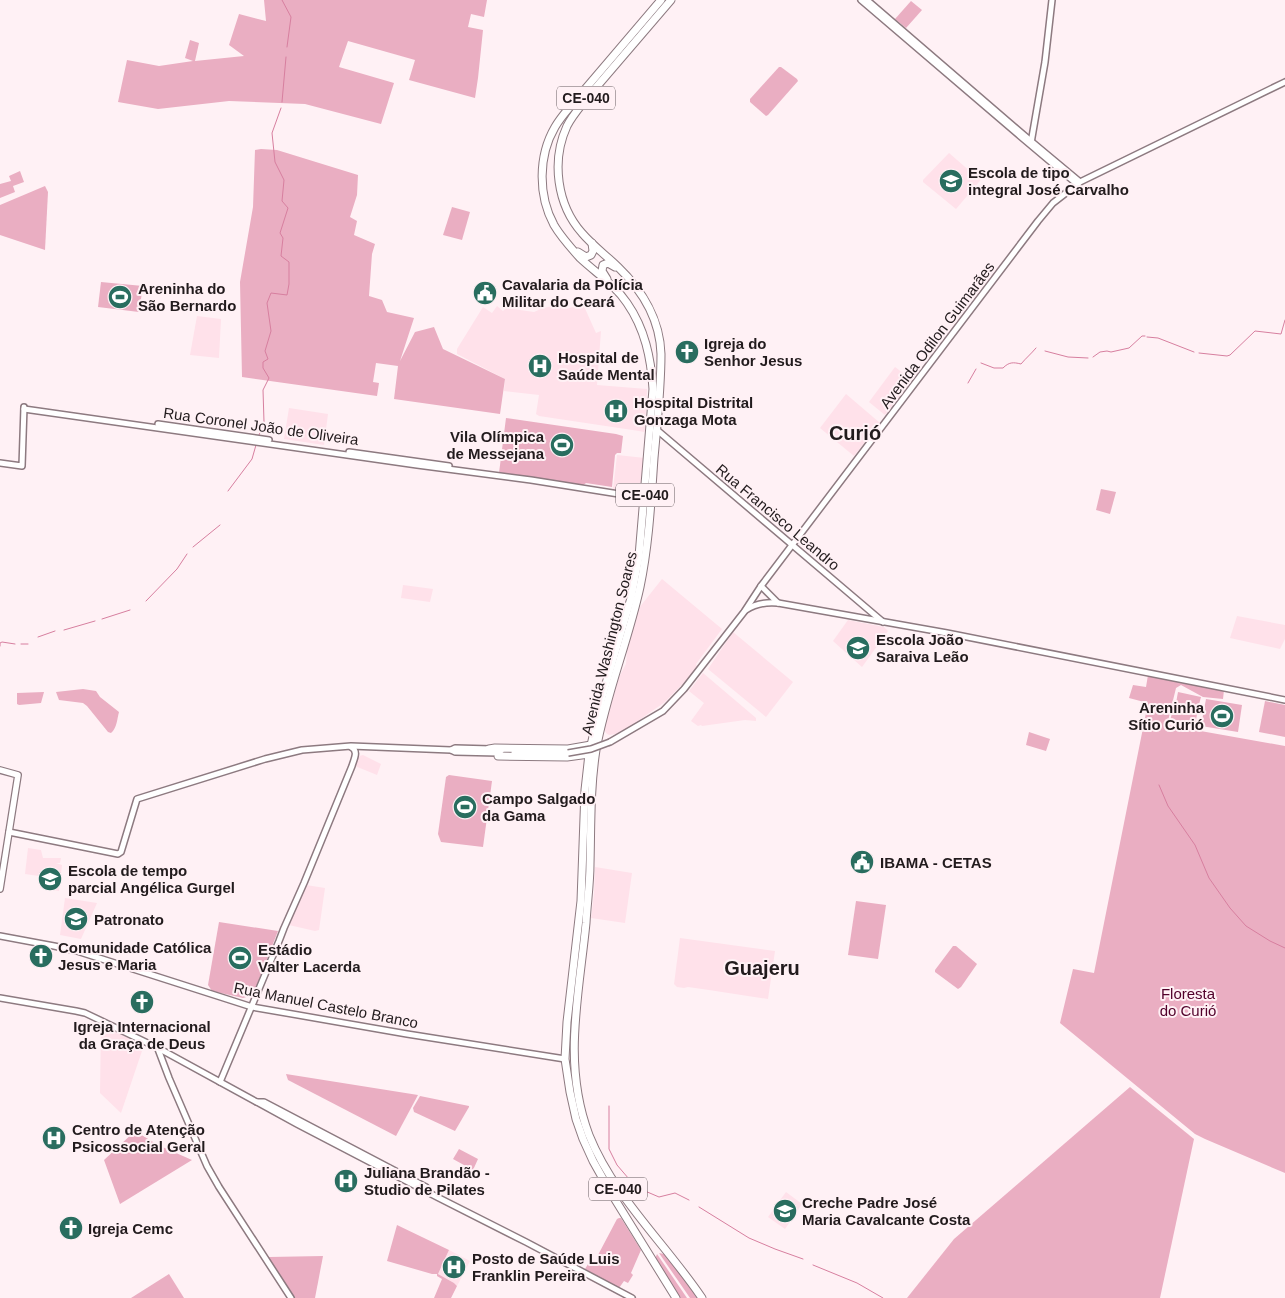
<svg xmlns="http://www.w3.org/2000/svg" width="1285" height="1298" font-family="Helvetica,sans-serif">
	<rect width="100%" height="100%" fill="#fff1f5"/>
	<g fill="#ffe1ea">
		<polygon points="949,153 972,173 976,170 984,176 956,209 923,182 923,180"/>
		<polygon points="564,304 566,309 583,304 596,333 601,331 597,385 647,389 645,430 644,432 639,431 539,416 536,414 539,395 504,391 505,379 457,354 457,349 483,307 492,313 497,306 503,311 506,308 534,312 543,308"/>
		<polygon points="197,316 221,319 219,358 190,355"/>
		<polygon points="895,367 912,380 885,415 869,402"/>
		<polygon points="846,394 880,423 854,456 820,428"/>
		<polygon points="289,408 328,414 324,445 284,439"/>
		<polygon points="617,455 645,458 641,493 613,489"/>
		<polygon points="662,579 722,629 696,664 697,667 696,670 665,702 632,725 616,734 609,735 606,733 604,729 619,677 626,664 627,649 639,608"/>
		<polygon points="403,585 433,589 430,602 401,598"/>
		<polygon points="1237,616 1285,625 1285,639 1280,649 1230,638"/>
		<polygon points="848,620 884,627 888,631 862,667 833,641"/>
		<polygon points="733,632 793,682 766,717 708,669"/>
		<polygon points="703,673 756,718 756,721 745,720 702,726 701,725 698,726 691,721 704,703 689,691"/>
		<polygon points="363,755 381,764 377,775 355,766 359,756"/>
		<polygon points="28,848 41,850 43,858 61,858 60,863 56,863 62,865 59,891 40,888 41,882 39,881 39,876 25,874"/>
		<polygon points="595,867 632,873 625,923 591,918 594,894"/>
		<polygon points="306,885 325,888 319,930 315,931 289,925"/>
		<polygon points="65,898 97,903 81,939 60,935"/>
		<polygon points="680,938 775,951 768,999 709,990 688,987 684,988 677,987 674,984"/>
		<polygon points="101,1025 144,1045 121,1113 100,1093"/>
		<polygon points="786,1192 802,1204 785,1229 768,1217"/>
		<polygon points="449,1250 470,1261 457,1286 454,1283 438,1274"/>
	</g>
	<g fill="#eaaec2">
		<polygon points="264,0 487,0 484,17 471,14 468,27 483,30 478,78 475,98 409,80 415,60 348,41 339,67 394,83 381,124 305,104 229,101 158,109 118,102 127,60 159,66 193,61 185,58 190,40 199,43 195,61 244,56 229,45 239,14 266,21"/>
		<polygon points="911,1 922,10 906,28 895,19"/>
		<polygon points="779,67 781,67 797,79 798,81 768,115 766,116 750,102 750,99"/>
		<polygon points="261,149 277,150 358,175 357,195 350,217 357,221 354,235 375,244 372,254 369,296 382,300 387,312 414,318 400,361 415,332 434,327 443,349 505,379 500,414 394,399 398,366 376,363 373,382 379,383 377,396 242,377 240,282 253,207 255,150"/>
		<polygon points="20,171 24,182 13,186 15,192 0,198 0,184 11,181 9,176"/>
		<polygon points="45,186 48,192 45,250 0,235 0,205"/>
		<polygon points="452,207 470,212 462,240 443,235"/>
		<polygon points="101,282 143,286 139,312 98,307"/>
		<polygon points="506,418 616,434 623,436 621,453 617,453 615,455 612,487 586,483 582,486 499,473"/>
		<polygon points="1101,489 1116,492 1110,514 1096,510"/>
		<polygon points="1148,675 1224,690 1223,699 1203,697 1181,685 1176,688 1167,725 1285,746 1285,1173 1205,1139 1195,1134 1060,1023 1073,969 1094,973 1148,703 1129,698 1133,685 1146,687"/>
		<path d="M83,689L96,691L100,697L119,712C117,719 117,728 111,733L108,732L87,706L83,703L59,700L56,692Z"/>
		<polygon points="44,692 41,703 19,705 17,704 17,693"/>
		<polygon points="1178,692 1201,697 1198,708 1176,703"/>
		<polygon points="1206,699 1242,705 1238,732 1201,726"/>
		<polygon points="1265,701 1285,705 1285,737 1259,732"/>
		<polygon points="1173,709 1197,714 1195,726 1170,721"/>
		<polygon points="1029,732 1050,739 1046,751 1026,745"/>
		<polygon points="449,775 492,781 483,847 441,842 438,834 446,777"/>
		<polygon points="856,901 886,905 878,959 848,955"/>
		<polygon points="219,922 278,931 255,990 250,996 243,998 212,991 208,985"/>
		<polygon points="953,946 956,946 977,964 961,987 958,989 935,972 935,970"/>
		<polygon points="286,1074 418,1095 396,1136 288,1080"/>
		<polygon points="1130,1087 1194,1139 1160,1298 907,1298 954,1239"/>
		<polygon points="420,1096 469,1106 469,1107 455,1131 414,1112 413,1108"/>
		<polygon points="135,1131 158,1145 192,1160 120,1204 104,1160"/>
		<polygon points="459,1149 478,1159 473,1170 453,1159"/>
		<polygon points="619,1218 621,1218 641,1250 631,1273 633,1275 628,1283 624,1281 619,1288 585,1269 590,1261 605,1266 603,1259 598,1255 617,1219"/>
		<polygon points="397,1225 449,1250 438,1274 454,1283 457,1286 451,1298 434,1298 442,1279 437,1276 437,1274 432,1274 387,1261"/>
		<polygon points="659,1253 664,1254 668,1257 699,1298 690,1298"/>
		<polygon points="657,1254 687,1298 678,1298 655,1259"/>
		<polygon points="323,1256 315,1298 295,1298 268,1258 269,1257"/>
		<polygon points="169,1274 184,1298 131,1298"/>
	</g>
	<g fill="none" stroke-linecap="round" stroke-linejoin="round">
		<g stroke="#d77f9f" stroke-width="1">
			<polyline points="282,0 291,17 287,47"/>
			<polyline points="282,102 286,57"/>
			<polyline points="1147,337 1158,338 1194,352"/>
			<polyline points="1045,351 1068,357 1088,358"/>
			<polyline points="1199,353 1227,356 1230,355 1255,331 1281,334 1285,320"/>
			<polyline points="1093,357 1100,352 1107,351 1111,352 1129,348 1142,336 1145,336"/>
			<path d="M981,363L994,368H1003C1009,362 1013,362 1021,364C1026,358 1031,354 1036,348"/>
			<polyline points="968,383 976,369"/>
			<polyline points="259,435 264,422 263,390 269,378 263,368 263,362 268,359 265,351 271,331 267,303 271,293 287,295 289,284 289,262 281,256 283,238 280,233 288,208 282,201 284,180 275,162 272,133 281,108"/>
			<polyline points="228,491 252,459 256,445"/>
			<polyline points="193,547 220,525"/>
			<polyline points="146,601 177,569 187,554"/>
			<polyline points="102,619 130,610"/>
			<polyline points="64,630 95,621"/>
			<polyline points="38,637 55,631"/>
			<polyline points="21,644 28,644"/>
			<polyline points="0,646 0,643 2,642 15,644"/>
			<polyline points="1159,785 1168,806 1195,845 1209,878 1230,908 1246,926 1270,941 1285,948"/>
			<polyline points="609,1106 609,1149 617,1165 629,1179 645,1191 659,1197 675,1193 689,1200"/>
			<polyline points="699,1207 749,1238 775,1249 803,1259"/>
			<polyline points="813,1265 857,1283 883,1298"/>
		</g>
		<g stroke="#8d7a80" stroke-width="8">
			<g id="secondary">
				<polyline points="861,0 1020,136 1077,184"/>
				<polyline points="867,0 1032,142 1080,182"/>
				<polyline points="1031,143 1045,62 1052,0"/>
				<polyline points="24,409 417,465 531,480 644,498"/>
				<polyline points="158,424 269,440"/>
				<polyline points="657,430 883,622"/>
				<polyline points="349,452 449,466"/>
				<polyline points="0,463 22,466 24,407"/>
				<polyline points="761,586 778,603"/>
				<path d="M746,610C755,604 767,602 778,603L947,633L1285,700"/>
				<polyline points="610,742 663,711 684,689 744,612 761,586 1038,221 1053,203 1080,182 1285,82"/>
				<polyline points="451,750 455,748 491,749"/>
				<polyline points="514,752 568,753"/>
				<polyline points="9,832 118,854 121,852 137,799 265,759 302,750 351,746 451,750 455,752 498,753 501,751"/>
				<polyline points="0,936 54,946 77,951 252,1007 407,1034 565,1059"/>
				<polyline points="0,998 76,1011 85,1013 158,1048 297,1124 437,1197 526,1242 632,1298"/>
				<polyline points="158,1049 169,1078 207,1166 219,1187 291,1298"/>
				<path d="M220,1082L279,941L284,928L304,883L352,766C354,759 359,751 351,747"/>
				<polyline points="257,1102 264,1102 405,1176 426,1187 427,1191"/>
			</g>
		</g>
		<g stroke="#8d7a80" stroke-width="8">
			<polyline id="primary" points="0,770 18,775 0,889"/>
		</g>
		<g stroke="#8d7a80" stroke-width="9">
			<g id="highway">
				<path d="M661,0L569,108C564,114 559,120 555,127C538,156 538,196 554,225C561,237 571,248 580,258C596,273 615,285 627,303C645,329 651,358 653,389L639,556L631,598L602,697L589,754L585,790L581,901L567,1022L565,1059L570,1092L576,1119L583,1139L593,1161L611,1193L676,1298"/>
				<path d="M671,0L587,98C580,107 572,116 567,126C551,161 557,205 582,233C593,246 607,256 618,267C642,290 660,320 661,354C661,389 657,424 654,458C651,501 649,544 640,587C628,642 606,694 596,750C590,788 591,826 590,864C590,884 587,904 586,923C579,995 562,1064 589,1135C614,1197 665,1243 702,1298"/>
				<polyline points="578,252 586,257 591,255 593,251 592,243"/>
				<polyline points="607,279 602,271 603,265 608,263 615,267"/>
				<polyline points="489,749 495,748 568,749 591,745"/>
				<polyline points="498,756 567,757 589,754"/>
			</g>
		</g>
		<use href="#secondary" stroke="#fff" stroke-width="5"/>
		<use href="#primary" stroke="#fff" stroke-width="5.5"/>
		<use href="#highway" stroke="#fff" stroke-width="7"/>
		<g stroke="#8d7a80" stroke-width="8" stroke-linecap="butt">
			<polyline id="secondary-bridge" points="568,753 591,749 610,742"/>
		</g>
		<use href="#secondary-bridge" stroke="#fff" stroke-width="5"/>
	</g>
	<defs>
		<g id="school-disc" transform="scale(1.25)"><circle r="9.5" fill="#296d5f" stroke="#fff1f5"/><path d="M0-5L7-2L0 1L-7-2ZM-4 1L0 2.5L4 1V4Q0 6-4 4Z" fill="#fff"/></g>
		<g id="civic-disc" transform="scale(1.25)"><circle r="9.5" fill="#296d5f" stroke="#fff1f5"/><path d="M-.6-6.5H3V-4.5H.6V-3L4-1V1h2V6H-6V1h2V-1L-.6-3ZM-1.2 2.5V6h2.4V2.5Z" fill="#fff"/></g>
		<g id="stadium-disc" transform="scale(1.25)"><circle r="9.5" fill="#296d5f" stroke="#fff1f5"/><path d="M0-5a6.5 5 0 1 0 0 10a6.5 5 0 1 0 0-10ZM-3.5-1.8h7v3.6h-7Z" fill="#fff"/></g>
		<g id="church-disc" transform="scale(1.25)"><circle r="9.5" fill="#296d5f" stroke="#fff1f5"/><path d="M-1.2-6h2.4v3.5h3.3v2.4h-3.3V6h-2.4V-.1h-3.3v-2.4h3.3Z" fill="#fff"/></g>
		<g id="hospital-disc" transform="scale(1.25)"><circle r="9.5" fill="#296d5f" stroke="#fff1f5"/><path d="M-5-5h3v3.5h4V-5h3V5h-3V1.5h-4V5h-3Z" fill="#fff"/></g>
	</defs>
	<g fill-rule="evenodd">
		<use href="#school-disc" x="951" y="181"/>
		<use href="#civic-disc" x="485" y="293"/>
		<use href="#stadium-disc" x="120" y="297"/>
		<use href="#church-disc" x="687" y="352"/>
		<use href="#hospital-disc" x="540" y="366"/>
		<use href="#hospital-disc" x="616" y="411"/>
		<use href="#stadium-disc" x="562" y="445"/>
		<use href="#school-disc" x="858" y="648"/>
		<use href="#stadium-disc" x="1222" y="716"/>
		<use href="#stadium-disc" x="465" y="807"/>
		<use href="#civic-disc" x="862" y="862"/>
		<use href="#school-disc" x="50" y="879"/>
		<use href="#school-disc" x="76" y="919"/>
		<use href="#church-disc" x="41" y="956"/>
		<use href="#stadium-disc" x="240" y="958"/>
		<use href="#church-disc" x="142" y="1002"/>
		<use href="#hospital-disc" x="54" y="1138"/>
		<use href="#hospital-disc" x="346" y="1181"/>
		<use href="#school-disc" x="785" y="1211"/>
		<use href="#church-disc" x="71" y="1228"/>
		<use href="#hospital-disc" x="454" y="1267"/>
	</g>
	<g text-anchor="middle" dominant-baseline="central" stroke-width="4" stroke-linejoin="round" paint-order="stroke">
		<g fill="#fff1f5" stroke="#645b5e" stroke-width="1">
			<rect x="557" y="86.5" width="58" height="23" rx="4"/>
			<rect x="616" y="483.5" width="58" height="23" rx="4"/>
			<rect x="589" y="1177.5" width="58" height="23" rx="4"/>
		</g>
		<g font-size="14" font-weight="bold" fill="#221b1d">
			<text x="586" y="98">CE-040</text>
			<text x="645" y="495">CE-040</text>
			<text x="618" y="1189">CE-040</text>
		</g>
		<g font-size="15" font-weight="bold" fill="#221b1d" stroke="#fff1f5" text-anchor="start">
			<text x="968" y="172">Escola de tipo<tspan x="968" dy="17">integral José Carvalho</tspan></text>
			<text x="502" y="284">Cavalaria da Polícia<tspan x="502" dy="17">Militar do Ceará</tspan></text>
			<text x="138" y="288">Areninha do<tspan x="138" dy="17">São Bernardo</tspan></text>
			<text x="704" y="343">Igreja do<tspan x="704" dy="17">Senhor Jesus</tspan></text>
			<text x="558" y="357">Hospital de<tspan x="558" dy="17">Saúde Mental</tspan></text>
			<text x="634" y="402">Hospital Distrital<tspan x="634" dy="17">Gonzaga Mota</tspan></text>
			<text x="544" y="436" text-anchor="end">Vila Olímpica<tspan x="544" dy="17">de Messejana</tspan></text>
			<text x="876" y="639">Escola João<tspan x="876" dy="17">Saraiva Leão</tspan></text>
			<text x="1204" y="707" text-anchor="end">Areninha<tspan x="1204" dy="17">Sítio Curió</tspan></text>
			<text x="482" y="798">Campo Salgado<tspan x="482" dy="17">da Gama</tspan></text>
			<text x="880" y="862">IBAMA - CETAS</text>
			<text x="68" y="870">Escola de tempo<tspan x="68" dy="17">parcial Angélica Gurgel</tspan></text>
			<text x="94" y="919">Patronato</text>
			<text x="58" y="947">Comunidade Católica<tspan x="58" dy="17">Jesus e Maria</tspan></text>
			<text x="258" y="949">Estádio<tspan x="258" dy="17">Valter Lacerda</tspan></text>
			<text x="142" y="1026" text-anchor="middle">Igreja Internacional<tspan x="142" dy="17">da Graça de Deus</tspan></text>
			<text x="72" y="1129">Centro de Atenção<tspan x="72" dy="17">Psicossocial Geral</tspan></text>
			<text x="364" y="1172">Juliana Brandão -<tspan x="364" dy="17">Studio de Pilates</tspan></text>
			<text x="802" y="1202">Creche Padre José<tspan x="802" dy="17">Maria Cavalcante Costa</tspan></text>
			<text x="88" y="1228">Igreja Cemc</text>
			<text x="472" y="1258">Posto de Saúde Luis<tspan x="472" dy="17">Franklin Pereira</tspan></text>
		</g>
		<g font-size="15" fill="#221b1d" stroke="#fff1f5">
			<text transform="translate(937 335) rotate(-53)">Avenida Odilon Guimarães</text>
			<text transform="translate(261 426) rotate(8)">Rua Coronel João de Oliveira</text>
			<text transform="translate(778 517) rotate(40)">Rua Francisco Leandro</text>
			<text transform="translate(609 643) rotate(-76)">Avenida Washington Soares</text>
			<text transform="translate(326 1005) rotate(11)">Rua Manuel Castelo Branco</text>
		</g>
		<g font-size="15" fill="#51002a" stroke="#fff1f5">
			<text x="1188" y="993">Floresta<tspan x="1188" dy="17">do Curió</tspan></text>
		</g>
		<g font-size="20" font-weight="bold" fill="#221b1d" stroke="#fff1f5">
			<text x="855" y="433">Curió</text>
			<text x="762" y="968">Guajeru</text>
		</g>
	</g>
</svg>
